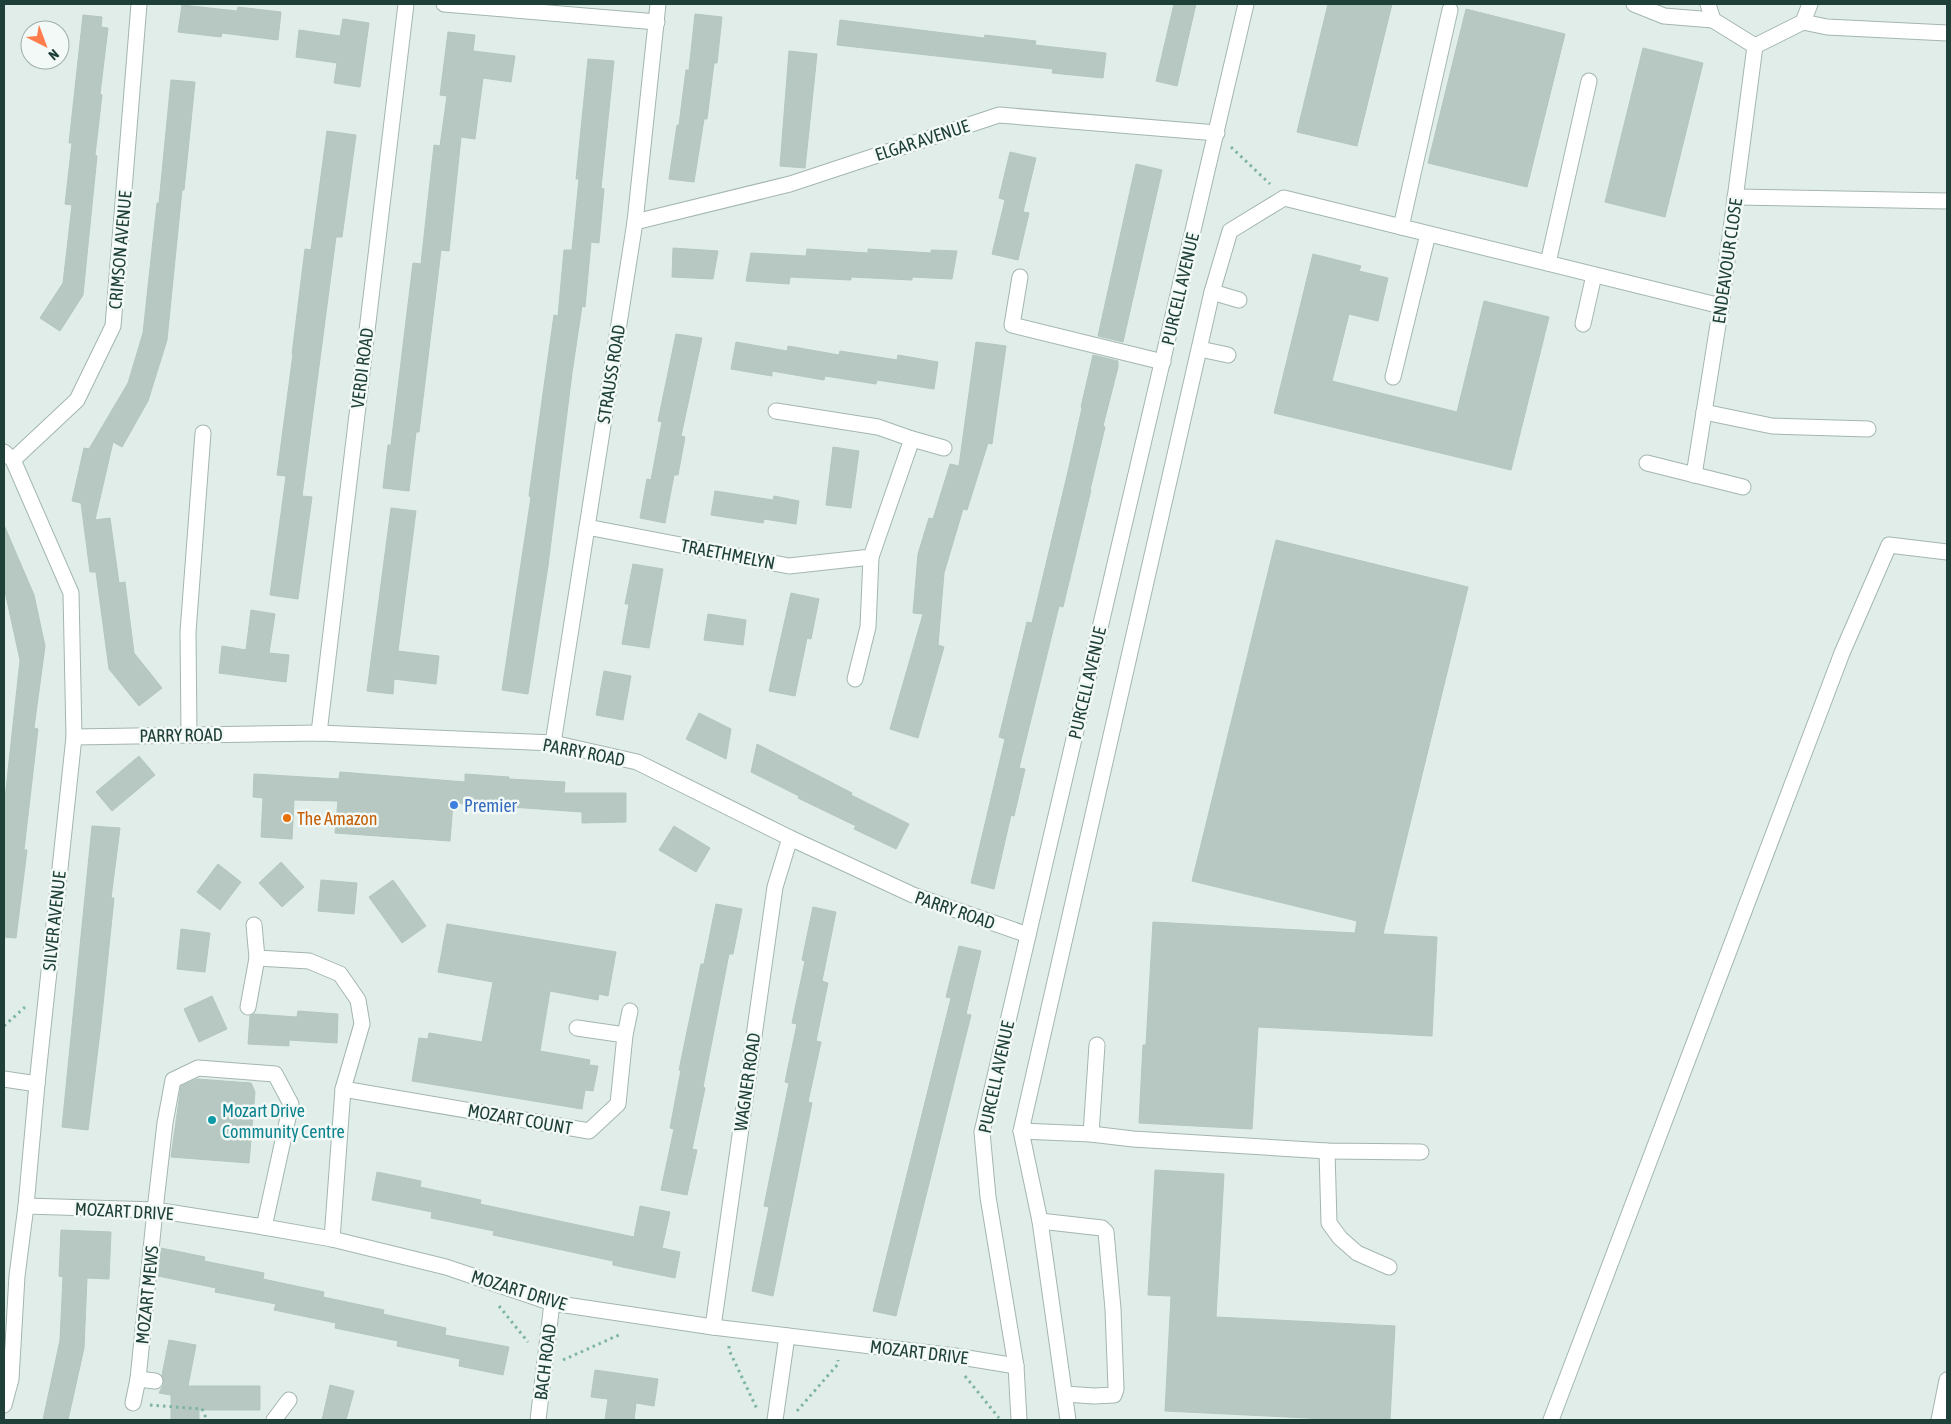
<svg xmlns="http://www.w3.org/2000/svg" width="1951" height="1424" font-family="'Asap Condensed',sans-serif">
	<rect width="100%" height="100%" fill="#e1ede8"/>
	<g fill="#b6c8c1" stroke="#b3c7bf">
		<polygon points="1174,4 1196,4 1177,86 1156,81"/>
		<polygon points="1328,4 1392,4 1357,146 1297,132"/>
		<polygon points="182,5 237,11 238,7 281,12 278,40 222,33 221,37 178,32"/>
		<polygon points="1466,9 1565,34 1527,187 1428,163"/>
		<polygon points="695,14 722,17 717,63 714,63 707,119 704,119 694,182 669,179 677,125 679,125 686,70 689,70"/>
		<polygon points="83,15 102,17 101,27 108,28 100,94 102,95 95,155 97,156 83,295 60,331 40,318 63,283 72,205 65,204 72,143 69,143"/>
		<polygon points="343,19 369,23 360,87 334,83 337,63 296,57 299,30 340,36"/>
		<polygon points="840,20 984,38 985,35 1036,41 1035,45 1106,53 1103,78 1052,73 1053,69 837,45"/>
		<polygon points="448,32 475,35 473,51 515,56 511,82 483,78 475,139 461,137 449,251 441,250 419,432 416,432 409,491 383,488 388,445 391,445 413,263 421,264 434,145 440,146 447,96 440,95"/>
		<polygon points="1643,48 1703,63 1665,217 1605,202"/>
		<polygon points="789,51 817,54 805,168 780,166"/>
		<polygon points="588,59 614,61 601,188 604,189 599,243 591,242 585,307 582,306 572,373 548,566 528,694 502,690 531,497 529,496 545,379 554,315 558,316 564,250 572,250 579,179 576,179"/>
		<polygon points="171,80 195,82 184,190 182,190 167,340 148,401 122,447 113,442 95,520 110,518 119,583 125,582 134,653 162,688 139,706 109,669 96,572 90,572 81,503 72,501 84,448 89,449 128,383 143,333 157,203 159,203"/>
		<polygon points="327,131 356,135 342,237 336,237 302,496 312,497 298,599 270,595 286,476 277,475 293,354 292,354 305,249 311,250"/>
		<polygon points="1010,152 1036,158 1023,212 1029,213 1018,260 992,254 1005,200 999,198"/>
		<polygon points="1136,164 1162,170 1123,342 1098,336"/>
		<polygon points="673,248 718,251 713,279 672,277"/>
		<polygon points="807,249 868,253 868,249 931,253 931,250 957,251 952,279 912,277 912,280 851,277 851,280 790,277 789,284 746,281 751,253 806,256"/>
		<polygon points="1313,254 1361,266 1359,271 1388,278 1378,321 1349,314 1332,381 1457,412 1484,301 1549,317 1511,470 1274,413"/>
		<polygon points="676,334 702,338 681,436 685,437 678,475 674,475 665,523 640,518 647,479 651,480 662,422 658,421"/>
		<polygon points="736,342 787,351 788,346 839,355 840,351 897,360 898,355 938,362 934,389 877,380 876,384 825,376 824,380 772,371 772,376 731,369"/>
		<polygon points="976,342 1006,346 992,444 988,443 967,510 963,509 944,573 938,645 944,647 918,738 890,729 923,614 913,613 918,554 929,518 933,519 950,464 959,466"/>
		<polygon points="1093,355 1118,361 1118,367 1103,426 1105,427 1090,490 1091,490 1063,607 1059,606 1019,768 1025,769 1014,816 1011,815 994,889 971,883 1005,739 999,737 1027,622 1032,623 1069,467 1082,408 1081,407"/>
		<polygon points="833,447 859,451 851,508 826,505"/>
		<polygon points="715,491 773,500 774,496 799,501 796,524 764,519 763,523 711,515"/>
		<polygon points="391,508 416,511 398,651 439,656 436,684 394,679 393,694 367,691"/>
		<polygon points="4,525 34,595 45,646 34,728 38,729 24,850 27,850 16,938 4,937 4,808 20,660 4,587"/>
		<polygon points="1276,540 1468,587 1383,934 1437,937 1432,1036 1258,1027 1252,1129 1139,1123 1143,1045 1146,1045 1153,922 1355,933 1357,921 1192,881"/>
		<polygon points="633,564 663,569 649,648 622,644 629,604 625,604"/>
		<polygon points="791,593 819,599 811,639 807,638 795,696 769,691"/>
		<polygon points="251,610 275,614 269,653 289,655 286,682 219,673 222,646 246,650"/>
		<polygon points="708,614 746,620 743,645 704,640"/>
		<polygon points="604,671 631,676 623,720 596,715"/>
		<polygon points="699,713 731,729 726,759 686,739"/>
		<polygon points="757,744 852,793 851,795 909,824 896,849 854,829 856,826 798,798 799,796 751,772"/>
		<polygon points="139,756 155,775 112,811 96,792"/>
		<polygon points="340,772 465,782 465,774 509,777 509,779 565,782 564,793 626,793 626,822 582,823 582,812 453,803 450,841 335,833 338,801 294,800 292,839 261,837 263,798 253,797 254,774 339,779"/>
		<polygon points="92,826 120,828 111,898 114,898 101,1024 88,1130 62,1127"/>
		<polygon points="674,826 710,848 696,872 659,850"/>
		<polygon points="281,862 304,887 282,907 259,883"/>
		<polygon points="218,864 241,882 220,910 197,892"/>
		<polygon points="321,880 357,883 354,914 318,911"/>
		<polygon points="393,880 426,926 402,943 369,897"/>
		<polygon points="716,904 742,909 733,954 729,954 703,1087 705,1088 692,1149 697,1150 687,1195 661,1190 674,1129 670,1128 681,1070 679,1070 701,964 704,964"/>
		<polygon points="813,907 836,912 822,981 828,983 816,1041 821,1042 808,1102 812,1103 773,1296 752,1291 769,1207 764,1206 789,1083 785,1082 797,1024 792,1023 805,961 802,960"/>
		<polygon points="447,924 616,952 608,996 599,994 598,1000 550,991 540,1051 590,1060 589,1065 598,1066 593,1091 585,1090 582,1109 412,1081 419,1038 428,1039 429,1033 482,1042 493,982 438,972"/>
		<polygon points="181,929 210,933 205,972 177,969"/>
		<polygon points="959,946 981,951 966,1014 971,1015 896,1316 873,1311 951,998 946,997"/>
		<polygon points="212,996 227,1029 199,1042 184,1009"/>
		<polygon points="298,1011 338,1014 337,1043 289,1040 289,1046 248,1044 250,1016 254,1014 297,1017"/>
		<polygon points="197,1079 251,1083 255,1092 249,1163 171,1157 181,1086"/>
		<polygon points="1155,1170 1224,1174 1216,1317 1395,1326 1390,1420 1348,1420 1165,1411 1171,1296 1148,1295"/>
		<polygon points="377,1172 421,1181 420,1187 481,1200 480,1204 634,1237 640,1206 670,1212 662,1248 680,1252 675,1278 613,1265 613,1261 493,1235 494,1231 431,1218 432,1212 372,1200"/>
		<polygon points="61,1230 111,1232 109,1279 87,1278 84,1348 68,1420 43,1420 60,1340 63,1277 59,1276"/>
		<polygon points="161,1248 205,1257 204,1261 264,1273 263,1279 324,1292 323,1297 384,1310 383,1314 446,1328 445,1335 509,1347 503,1375 459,1366 460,1359 397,1346 398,1341 335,1328 336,1323 274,1310 276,1304 215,1292 216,1288 158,1276"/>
		<polygon points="169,1340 196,1345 188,1386 260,1386 260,1410 199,1410 199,1420 171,1420 171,1395 159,1393 164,1383 162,1375"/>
		<polygon points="595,1370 658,1379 654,1406 636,1403 634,1420 605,1420 608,1399 591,1397"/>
		<polygon points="330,1385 354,1391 346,1420 322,1420"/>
	</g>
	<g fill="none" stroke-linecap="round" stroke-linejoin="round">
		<g stroke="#a3b6b0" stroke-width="17">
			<g id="minor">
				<polyline points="444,4 657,22"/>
				<polyline points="1634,4 1664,16 1713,20"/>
				<polyline points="1803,22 1827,27 1947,33"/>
				<polyline points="1755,46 1803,22 1810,4"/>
				<polyline points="1735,197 1947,201"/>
				<polyline points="635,222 790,184 999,115 1217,133"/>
				<polyline points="1401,227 1450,10"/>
				<polyline points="1548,263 1589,81"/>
				<polyline points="1020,277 1012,325 1163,362"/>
				<polyline points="1212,292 1239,300"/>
				<polyline points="1583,324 1594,275"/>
				<polyline points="1200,349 1228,355"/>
				<polyline points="1393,377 1428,234"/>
				<polyline points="776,411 878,427 912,439"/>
				<polyline points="1704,412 1772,426 1868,429"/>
				<polyline points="4,452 13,460 71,593 74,737 37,1084 26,1206 17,1276 11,1379 4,1405"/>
				<polyline points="13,460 77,400 113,326 139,4"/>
				<polyline points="1647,463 1743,487"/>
				<polyline points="1694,475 1721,306 1755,46 1713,20 1708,4"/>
				<polyline points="587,527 789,566 871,557 912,439 944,448"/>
				<polyline points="855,679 868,627 871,557"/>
				<polyline points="319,733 406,4"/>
				<polyline points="189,735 188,632 203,433"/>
				<polyline points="74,737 319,733 553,743 637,762 790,838 913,895 1028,935"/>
				<polyline points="553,743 635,222 658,4"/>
				<polyline points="257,958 309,961 340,974 358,1000 362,1024 343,1089 332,1239"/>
				<polyline points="248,1007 257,958 254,925"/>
				<polyline points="577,1028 625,1035"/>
				<polyline points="4,1079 37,1084"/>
				<polyline points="343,1089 589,1131 618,1104 625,1035 630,1011"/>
				<polyline points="1021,1131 1091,1134 1133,1139 1327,1151 1421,1152"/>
				<polyline points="1091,1134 1097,1045"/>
				<polyline points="1327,1151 1329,1223 1340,1238 1357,1253 1389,1267"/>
				<polyline points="26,1206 155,1210 264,1227 332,1239 446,1267 552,1303 713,1327 955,1356 1016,1366"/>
				<polyline points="1040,1221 1102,1228 1106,1232 1113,1309 1116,1389 1114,1395 1094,1396 1065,1394"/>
				<polyline points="713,1327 775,887 790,838"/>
				<polyline points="138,1379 155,1381"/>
				<polyline points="133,1403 138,1379 155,1210 165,1123 173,1080 198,1068 275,1074 291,1104 264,1227"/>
				<polyline points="274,1420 289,1400"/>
				<polyline points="538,1420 552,1303"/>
				<polyline points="775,1420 787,1336"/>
				<polyline points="1019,1420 1016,1366 988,1197 982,1132 1246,4"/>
				<polyline points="1068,1420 1040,1221 1021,1131 1212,292 1230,231 1284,198 1721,306"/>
				<polyline points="1551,1420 1842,653 1889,545 1947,552"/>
				<polyline points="1939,1420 1947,1380"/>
			</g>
		</g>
		<g stroke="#7eb4a4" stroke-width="3" stroke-dasharray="2.5 4" stroke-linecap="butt">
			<polyline points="1231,147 1270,184"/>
			<polyline points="4,1026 25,1007"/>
			<polyline points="499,1306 528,1342"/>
			<polyline points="729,1346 729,1350 757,1409"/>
			<polyline points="563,1360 621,1334"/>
			<polyline points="965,1376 999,1418"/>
			<polyline points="150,1405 202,1409 207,1420"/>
			<polyline points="797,1411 838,1364 838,1360"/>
		</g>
		<use href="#minor" stroke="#fff" stroke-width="15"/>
	</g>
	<circle fill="#3f7fe0" stroke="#f2f9f6" stroke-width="2" cx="454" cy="805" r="5"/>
	<circle fill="#e8710a" stroke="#f2f9f6" stroke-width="2" cx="287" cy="818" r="5"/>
	<circle fill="#0f9aa8" stroke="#f2f9f6" stroke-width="2" cx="212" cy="1120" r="5"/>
	<g text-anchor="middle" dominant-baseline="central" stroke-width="5" stroke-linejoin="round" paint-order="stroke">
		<g font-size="18" fill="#1f4038" stroke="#f2f9f6">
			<text transform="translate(922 140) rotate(-18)">ELGAR AVENUE</text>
			<text transform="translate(120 250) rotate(-85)">CRIMSON AVENUE</text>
			<text transform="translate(1727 261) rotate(-82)">ENDEAVOUR CLOSE</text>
			<text transform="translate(1180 289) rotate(-77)">PURCELL AVENUE</text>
			<text transform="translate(362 368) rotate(-83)">VERDI ROAD</text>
			<text transform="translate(611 374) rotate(-81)">STRAUSS ROAD</text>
			<text transform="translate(728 554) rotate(11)">TRAETHMELYN</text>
			<text transform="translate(1087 683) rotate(-77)">PURCELL AVENUE</text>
			<text transform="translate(181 735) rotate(-1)">PARRY ROAD</text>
			<text transform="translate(584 752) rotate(11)">PARRY ROAD</text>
			<text transform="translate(955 910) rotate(19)">PARRY ROAD</text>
			<text transform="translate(54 921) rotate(-84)">SILVER AVENUE</text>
			<text transform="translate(996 1077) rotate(-78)">PURCELL AVENUE</text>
			<text transform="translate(747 1082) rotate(-82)">WAGNER ROAD</text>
			<text transform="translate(520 1119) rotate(10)">MOZART COUNT</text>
			<text transform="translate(124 1211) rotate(3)">MOZART DRIVE</text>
			<text transform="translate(519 1290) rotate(17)">MOZART DRIVE</text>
			<text transform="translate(147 1295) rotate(-84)">MOZART MEWS</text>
			<text transform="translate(919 1352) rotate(7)">MOZART DRIVE</text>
			<text transform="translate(545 1362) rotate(-83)">BACH ROAD</text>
		</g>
		<g font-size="18" fill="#366cbe" stroke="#f2f9f6" text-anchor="start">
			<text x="464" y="805">Premier</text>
		</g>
		<g font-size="18" fill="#c56008" stroke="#f2f9f6" text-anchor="start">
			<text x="297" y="818">The Amazon</text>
		</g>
		<g font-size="18" fill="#0d838f" stroke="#f2f9f6" text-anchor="start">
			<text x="222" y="1110">Mozart Drive<tspan x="222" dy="21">Community Centre</tspan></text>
		</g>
	</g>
	<rect width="1951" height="1424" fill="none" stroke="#1f4038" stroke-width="10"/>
	<g transform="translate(45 45) rotate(138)"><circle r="24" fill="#f2f9f6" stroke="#9eafaa"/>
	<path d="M0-4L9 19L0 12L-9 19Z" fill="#ff7c4d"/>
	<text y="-8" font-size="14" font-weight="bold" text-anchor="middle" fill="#1f4038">N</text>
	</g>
</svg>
